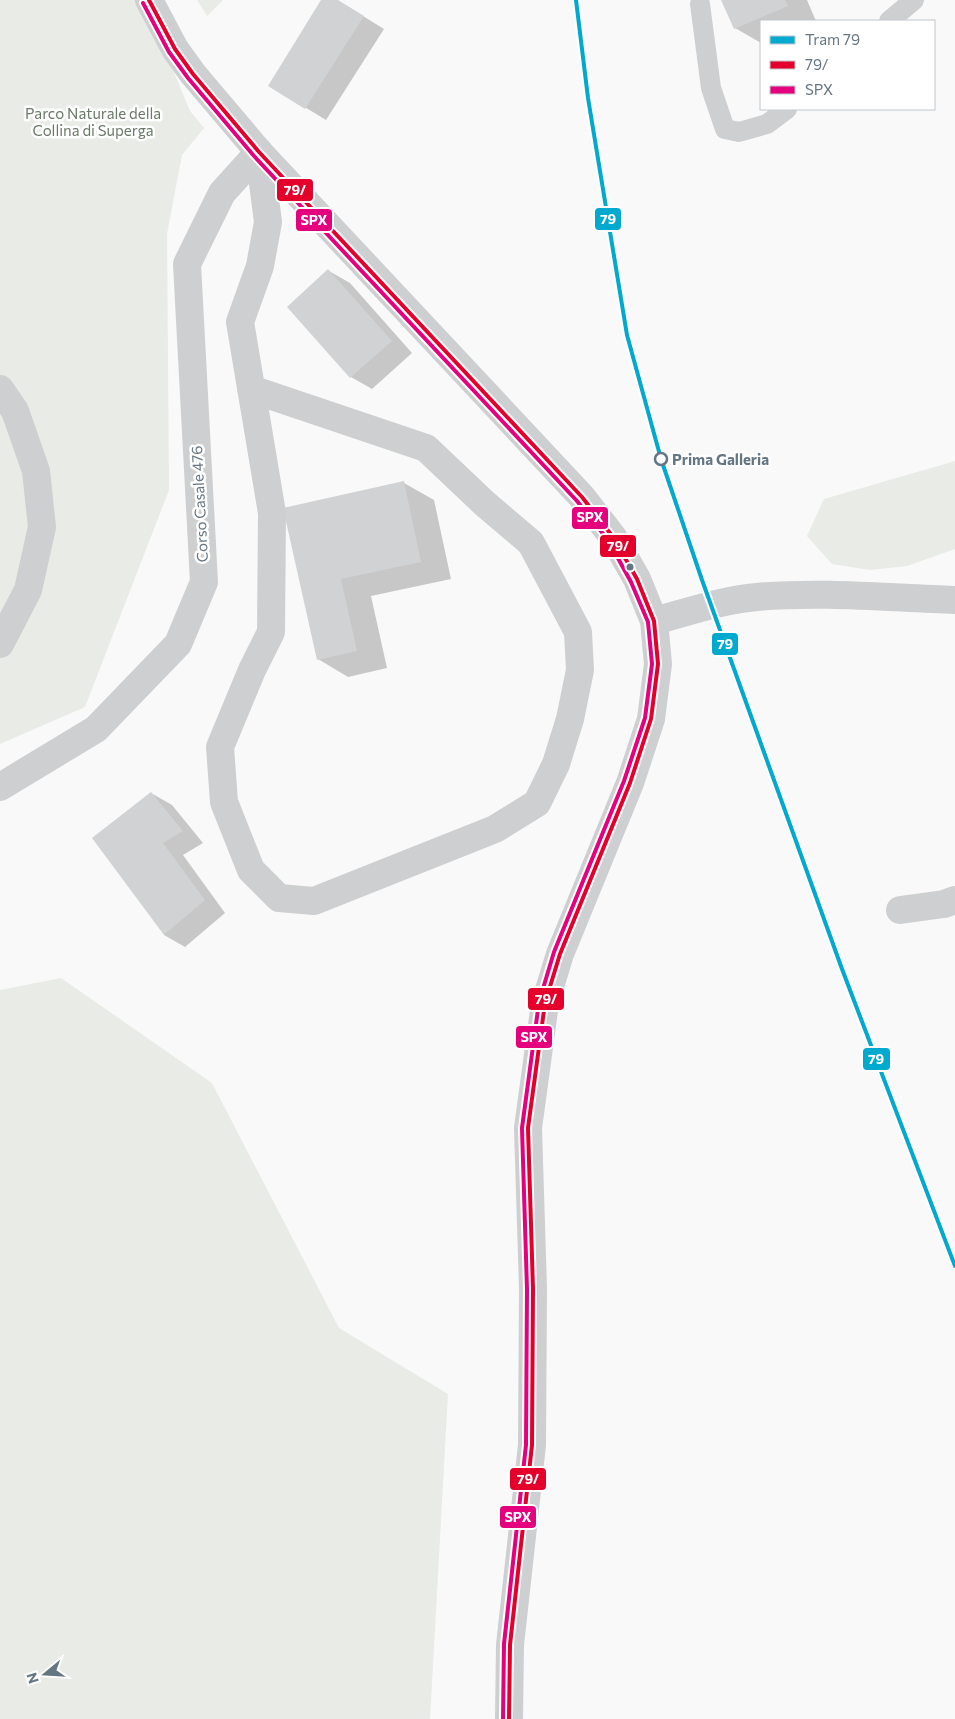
<svg xmlns="http://www.w3.org/2000/svg" width="955" height="1719" font-family="Commissioner,sans-serif">
	<rect width="100%" height="100%" fill="#f9f9f9"/>
	<g fill="#e8ebe6">
		<polygon points="0,0 144,0 190,111 204,128 182,155 167,234 169,490 85,707 0,744"/>
		<polygon points="197,0 223,0 207,16"/>
		<polygon points="955,461 955,549 907,566 870,570 832,564 807,536 824,499"/>
		<polygon points="61,978 212,1083 339,1328 448,1394 430,1719 0,1719 0,990"/>
	</g>
	<g fill="#0003">
		<polygon points="323,0 337,0 384,29 326,120 270,86"/>
		<polygon points="723,0 807,0 816,21 761,21 761,43 735,28"/>
		<polygon points="329,271 350,283 412,353 372,389 351,377"/>
		<polygon points="404,483 434,500 451,579 371,596 387,668 348,677 318,659 285,509"/>
		<polygon points="151,793 172,805 203,843 183,855 225,913 185,947 164,935"/>
	</g>
	<g fill="#d0d2d3">
		<polygon points="321,0 338,0 364,16 305,109 268,86"/>
		<polygon points="721,0 785,0 788,6 734,29"/>
		<polygon points="328,269 392,341 350,378 287,307"/>
		<polygon points="404,481 421,562 341,579 357,651 317,660 283,508"/>
		<polygon points="151,792 183,831 163,843 205,900 164,935 92,838"/>
	</g>
	<g fill="none" stroke-linecap="round" stroke-linejoin="round">
		<g stroke="#cecfd0" stroke-width="20">
			<polyline points="700,4 711,88 725,129 739,132 767,124 787,109"/>
			<polyline points="889,21 914,0"/>
		</g>
		<g stroke="#cecfd0" stroke-width="28">
			<polyline points="0,389 15,411 36,471 42,527 28,590 0,644"/>
			<polyline points="251,389 426,448 484,503 531,543 578,632 580,670 570,719 556,764 537,803 495,829 314,901 279,898 251,870 224,802 220,747 252,670 271,632 272,513 240,322 260,266 268,222 259,152"/>
			<path d="M654,621C688,612 722,600 757,597C823,591 890,598 955,600"/>
			<polyline points="0,787 96,729 178,644 204,582 187,264 222,193 259,152"/>
			<polyline points="900,910 944,904 955,900"/>
		</g>
		<polyline stroke="#cecfd0" stroke-width="28" points="149,0 175,49 193,74 259,152 582,497 613,537 637,579 654,621 658,664 651,719 630,783 560,954 545,1003 528,1128 533,1289 532,1445 510,1645 509,1719"/>
		<g stroke="#fff" stroke-width="8">
			<polyline id="bus-1" points="149,0 175,49 193,74 259,152 582,497 613,537 637,579 654,621 658,664 651,719 630,783 560,954 545,1003 528,1128 533,1289 532,1445 510,1645 509,1719"/>
		</g>
		<g stroke="#fff" stroke-width="8">
			<polyline id="bus-2" points="143,3 169,52 188,78 254,156 577,501 608,540 631,582 648,622 652,664 645,718 624,781 554,952 539,1002 522,1128 527,1289 526,1445 504,1644 503,1719"/>
		</g>
		<use href="#bus-1" stroke="#e4002b" stroke-width="4"/>
		<use href="#bus-2" stroke="#e5007d" stroke-width="4"/>
		<g stroke="#fff" stroke-width="8">
			<polyline id="tram-1" points="576,0 588,98 627,335 661,459 702,580 842,969 955,1266"/>
		</g>
		<use href="#tram-1" stroke="#00a9ce" stroke-width="4"/>
	</g>
	<circle fill="#fff" stroke="#657683" stroke-width="2.5" cx="661" cy="459" r="6"/>
	<circle fill="#657683" stroke="#fff" stroke-width="2" cx="630" cy="567" r="4.5"/>
	<g text-anchor="middle" dominant-baseline="central" stroke-width="5" stroke-linejoin="round" paint-order="stroke">
		<g font-size="15" fill="#687a64" stroke="#fff">
			<text x="93" y="113">Parco Naturale della<tspan x="93" dy="17">Collina di Superga</tspan></text>
		</g>
		<g font-size="15" font-weight="bold" fill="#657683" stroke="#fff" text-anchor="start">
			<text x="672" y="459">Prima Galleria</text>
		</g>
		<g font-size="15" fill="#657683" stroke="#fff">
			<text transform="translate(199 504) rotate(-93)">Corso Casale 476</text>
		</g>
	</g>
	<g stroke="#fff" stroke-width="2">
		<rect x="276" y="178" width="38" height="24" rx="5" fill="#e4002b"/>
		<rect x="594" y="207" width="28" height="24" rx="5" fill="#00a9ce"/>
		<rect x="295" y="208" width="38" height="24" rx="5" fill="#e5007d"/>
		<rect x="571" y="506" width="38" height="24" rx="5" fill="#e5007d"/>
		<rect x="599" y="534" width="38" height="24" rx="5" fill="#e4002b"/>
		<rect x="711" y="632" width="28" height="24" rx="5" fill="#00a9ce"/>
		<rect x="527" y="987" width="38" height="24" rx="5" fill="#e4002b"/>
		<rect x="515" y="1025" width="38" height="24" rx="5" fill="#e5007d"/>
		<rect x="862" y="1047" width="29" height="24" rx="5" fill="#00a9ce"/>
		<rect x="509" y="1467" width="38" height="24" rx="5" fill="#e4002b"/>
		<rect x="499" y="1505" width="38" height="24" rx="5" fill="#e5007d"/>
	</g>
	<g font-size="14" text-anchor="middle" font-weight="bold" fill="#fff">
		<text x="295" y="195">79/</text>
		<text x="608" y="224">79</text>
		<text x="314" y="225">SPX</text>
		<text x="590" y="522">SPX</text>
		<text x="618" y="551">79/</text>
		<text x="725" y="649">79</text>
		<text x="546" y="1004">79/</text>
		<text x="534" y="1042">SPX</text>
		<text x="876" y="1064">79</text>
		<text x="528" y="1484">79/</text>
		<text x="518" y="1522">SPX</text>
	</g>
	<rect x="760" y="20" width="175" height="90" fill="#ffffff" stroke="#c1c8cd"/>
	<rect x="770" y="36" width="25" height="8" fill="#00a9ce" stroke="#c1c8cd"/>
	<text x="805" y="45" font-size="15" fill="#657683">Tram 79</text>
	<rect x="770" y="61" width="25" height="8" fill="#e4002b" stroke="#c1c8cd"/>
	<text x="805" y="70" font-size="15" fill="#657683">79/</text>
	<rect x="770" y="86" width="25" height="8" fill="#e5007d" stroke="#c1c8cd"/>
	<text x="805" y="95" font-size="15" fill="#657683">SPX</text>
	<g transform="translate(45 1674) rotate(252)" stroke="#ffffff" stroke-width="4" paint-order="stroke">
	<path d="M0-4L9 19L0 12L-9 19Z" fill="#657683"/>
	<text y="-8" font-size="14" font-weight="bold" text-anchor="middle" fill="#657683">N</text>
	</g>
</svg>
